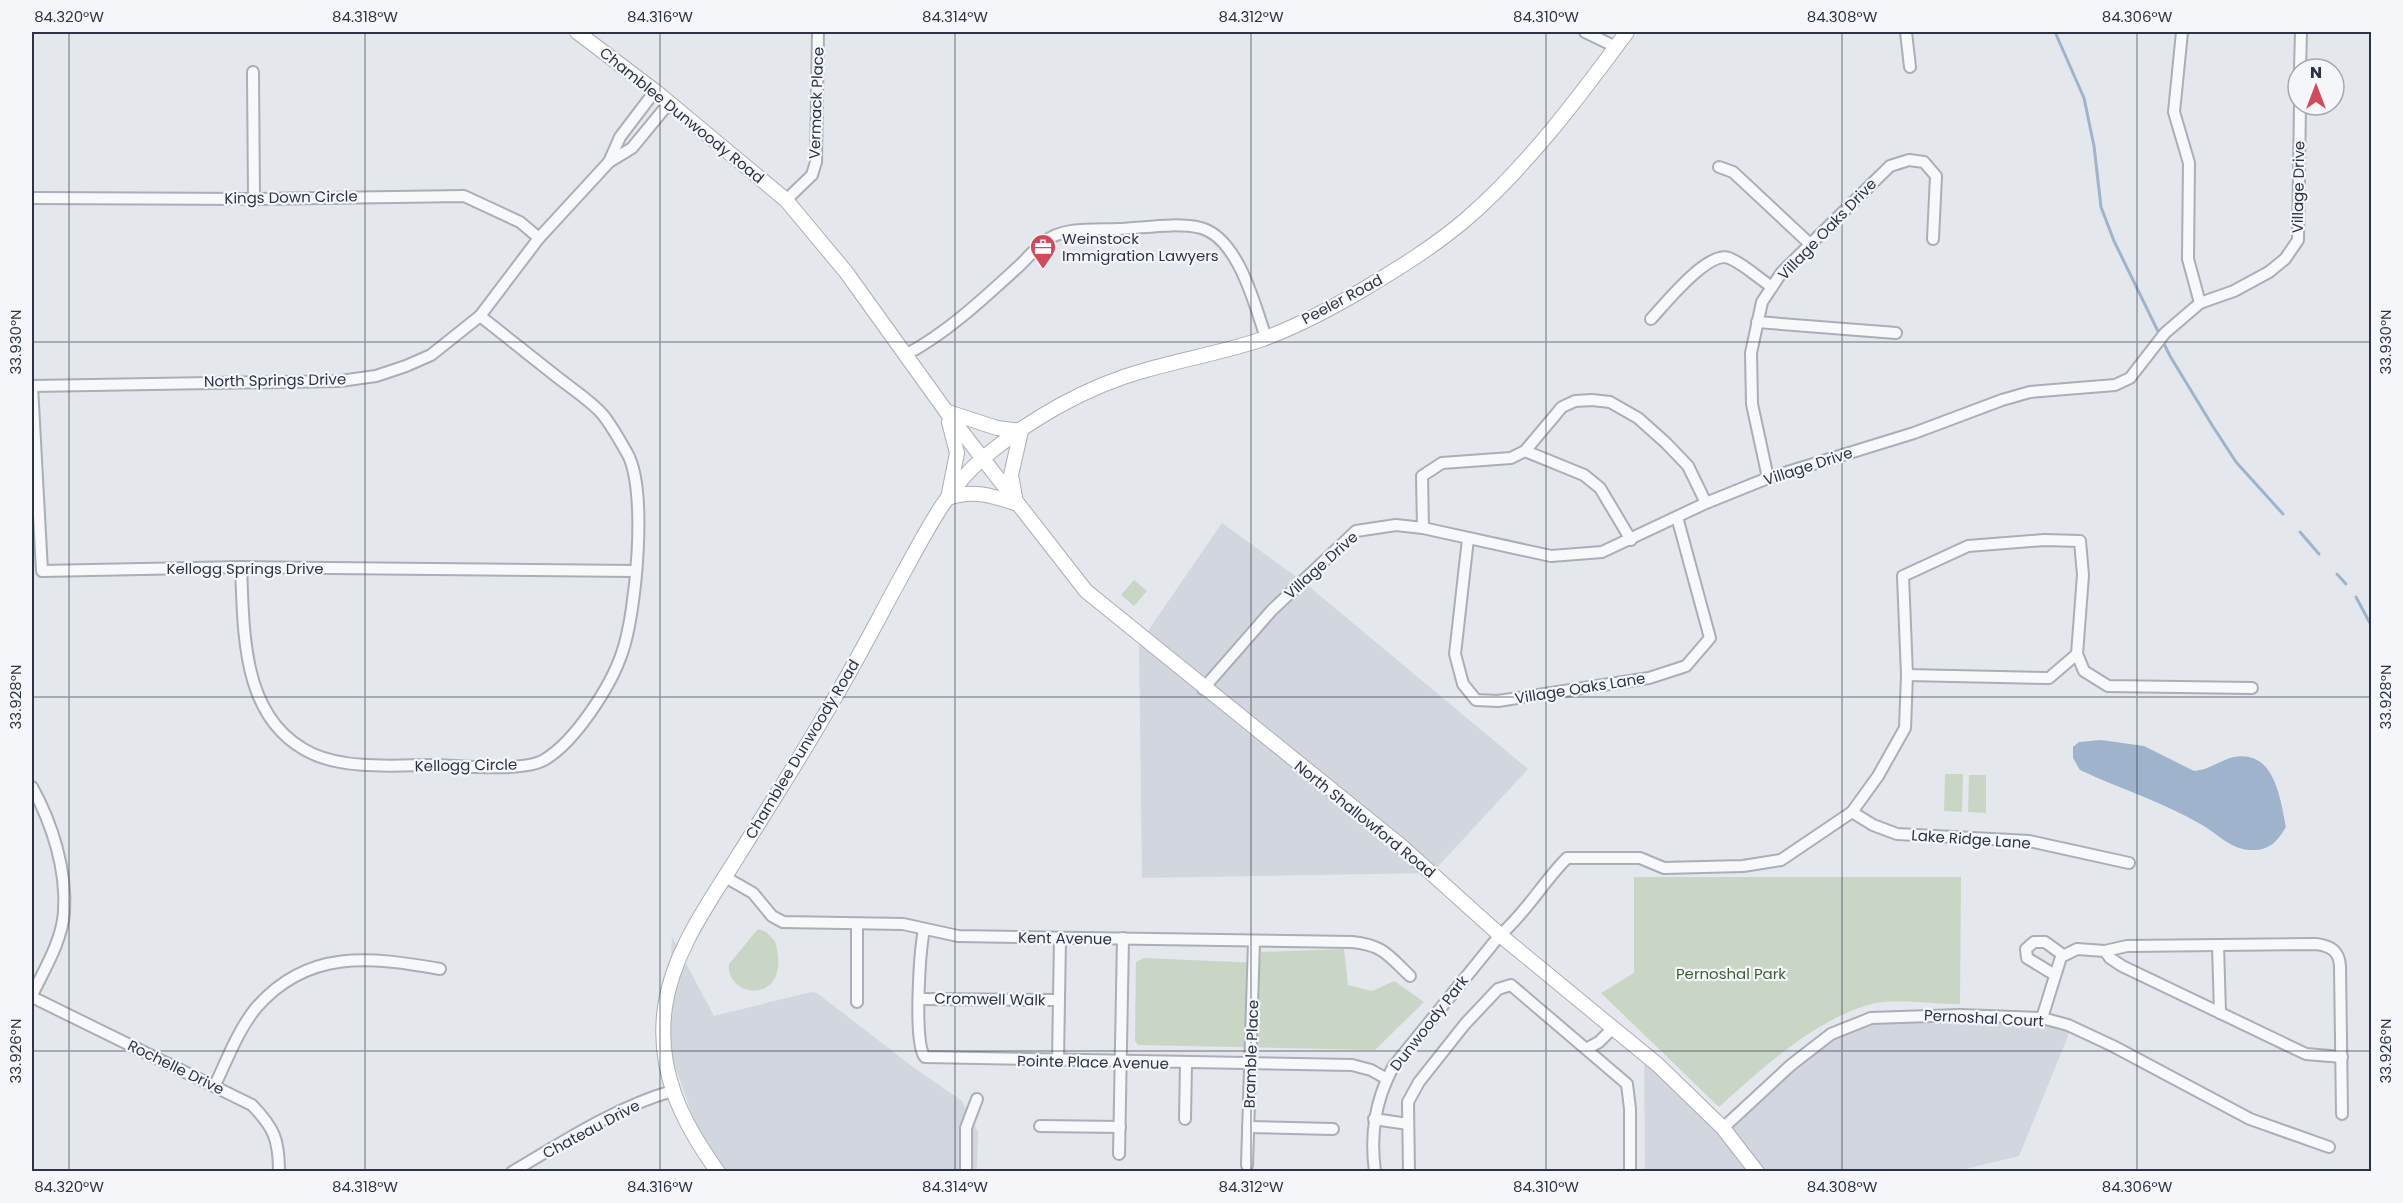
<svg xmlns="http://www.w3.org/2000/svg" width="2403" height="1203" font-family="Poppins,sans-serif">
	<rect width="100%" height="100%" fill="#e4e7ec"/>
	<g fill="#d2d6de">
		<polygon points="1222,523 1306,584 1528,769 1432,873 1142,878 1139,644"/>
		<polygon points="672,937 714,1016 811,992 817,993 913,1067 962,1101 978,1132 977,1171 712,1171 675,1066 670,1065 667,1028"/>
		<polygon points="1864,1020 2073,1024 2019,1156 1957,1171 1645,1171 1644,1054 1727,1134 1810,1056"/>
	</g>
	<g fill="#c9d6c5">
		<polygon points="1134,580 1147,591 1134,606 1121,595"/>
		<polygon points="1945,774 1963,774 1962,812 1944,811"/>
		<polygon points="1969,775 1986,775 1986,813 1968,812"/>
		<path d="M1634,877H1961L1960,1004C1937,1004 1897,999 1876,1003C1820,1015 1761,1069 1719,1107L1601,993L1634,973Z"/>
		<path d="M758,929L766,932L775,941C794,1007 725,999 729,964Z"/>
		<polygon points="1344,949 1348,985 1372,991 1394,981 1424,1002 1375,1050 1138,1045 1135,1041 1136,962 1144,958 1260,963 1261,952"/>
	</g>
	<path fill="#9fb4cc" d="M2101,740L2144,746L2194,771C2209,770 2220,760 2234,757C2275,750 2280,798 2286,827C2277,842 2269,851 2250,850C2230,849 2218,834 2202,825C2163,802 2121,789 2080,770L2073,758V747L2079,742Z"/>
	<g fill="none" stroke-linecap="round" stroke-linejoin="round">
		<g stroke="#9fb4cc" stroke-width="3">
			<polyline points="2055,32 2084,98 2094,146 2101,207 2114,241 2170,356 2212,425 2236,462 2283,514"/>
			<polyline points="2300,532 2319,554"/>
			<polyline points="2337,574 2346,584"/>
			<polyline points="2356,597 2372,627"/>
			<polyline points="2372,713 2372,751"/>
		</g>
		<g stroke="#a9aeb7" stroke-width="14">
			<g id="street">
				<polyline points="1585,32 1616,47"/>
				<polyline points="1906,32 1910,67"/>
				<polyline points="2182,32 2174,112 2189,163 2188,259 2200,303"/>
				<polyline points="2300,69 2301,32"/>
				<polyline points="253,72 254,199"/>
				<polyline points="609,162 620,137 655,91"/>
				<polyline points="1719,167 1733,172 1810,244"/>
				<polyline points="32,198 254,199 464,196 520,222 539,238"/>
				<polyline points="786,200 812,175 816,162 818,32"/>
				<path d="M1651,319C1665,304 1708,250 1729,258C1744,264 1758,278 1772,287"/>
				<polyline points="1757,322 1896,333"/>
				<path d="M907,354C947,333 984,298 1018,267C1027,259 1034,249 1044,242C1064,226 1095,230 1119,229C1144,228 1176,222 1201,228C1238,238 1255,305 1266,338"/>
				<polyline points="32,386 42,571 241,567 635,571"/>
				<polyline points="32,386 340,381 376,376 406,366 431,355 480,316 539,238 609,162 632,148 669,103"/>
				<polyline points="1525,451 1584,475 1600,488 1631,540"/>
				<polyline points="1768,478 1752,404 1751,353 1762,302 1782,272 1890,166 1909,160 1924,162 1936,176 1933,239"/>
				<polyline points="1423,528 1422,476 1442,463 1511,458 1525,451 1562,407 1575,401 1592,400 1610,402 1638,418 1666,443 1688,466 1706,503"/>
				<polyline points="1468,539 1455,654 1463,684 1476,700 1498,701 1649,678 1686,666 1710,638 1677,517"/>
				<path d="M241,567C244,634 241,721 313,754C349,770 398,765 436,765C462,766 523,772 544,760C575,742 611,686 622,653C636,614 648,489 627,453C620,441 612,426 603,415C592,402 575,391 561,380C534,359 507,337 480,316"/>
				<polyline points="1907,675 2049,678 2077,654 2084,671 2108,686 2252,688"/>
				<polyline points="1203,689 1272,610 1356,531 1396,525 1423,528 1551,556 1602,552 1706,503 1768,478 1914,433 2002,400 2030,392 2115,385 2130,378 2165,333 2200,303 2234,291 2269,272 2285,259 2298,240 2300,105"/>
				<path d="M32,787C52,823 67,870 64,912C62,941 44,970 32,995"/>
				<polyline points="1852,812 1878,776 1905,728 1907,675 1903,576 1968,546 2044,540 2080,541 2083,575 2077,654"/>
				<path d="M725,877L753,893L772,916L783,922L903,924L958,936L1352,942C1383,945 1388,955 1410,976"/>
				<path d="M924,930C920,950 913,1045 925,1057L1352,1065L1371,1070L1387,1079"/>
				<polyline points="2218,945 2220,1013"/>
				<path d="M2105,951L2127,946L2316,944C2330,946 2339,950 2340,966L2342,1114"/>
				<polyline points="2055,975 2027,958 2026,949 2034,942 2045,942 2063,955"/>
				<path d="M32,997L252,1105C274,1128 279,1139 279,1172"/>
				<polyline points="920,999 1059,1000"/>
				<polyline points="857,1002 857,924"/>
				<polyline points="2042,1018 2061,957 2077,949 2105,951 2110,958 2122,966 2306,1054 2342,1057"/>
				<polyline points="1588,1048 1599,1042 1612,1029"/>
				<polyline points="1058,1061 1060,938"/>
				<path d="M215,1085C227,1060 238,1030 256,1008C308,948 371,957 440,969"/>
				<polyline points="1185,1119 1186,1064"/>
				<polyline points="1374,1119 1408,1124"/>
				<polyline points="1040,1126 1120,1127"/>
				<polyline points="1248,1127 1333,1129"/>
				<polyline points="1723,1128 1791,1065 1831,1034 1871,1018 1960,1015 2042,1018 2068,1025 2113,1046 2250,1119 2329,1147"/>
				<polyline points="1119,1154 1123,938"/>
				<polyline points="1247,1165 1254,942"/>
				<path d="M512,1172C563,1142 614,1108 672,1091"/>
				<polyline points="966,1172 966,1128 977,1099"/>
				<path d="M1375,1172C1370,1134 1375,1101 1393,1067L1500,935C1526,913 1543,882 1567,858H1640L1664,868L1743,866L1781,860L1852,812L1873,825L1897,834L2029,841L2129,863"/>
				<polyline points="1409,1172 1408,1102 1419,1082 1465,1024 1498,989 1511,985 1627,1084 1630,1109 1630,1172"/>
			</g>
		</g>
		<g stroke="#a9aeb7" stroke-width="16">
			<g id="secondary">
				<polyline points="577,32 655,91 786,200 846,272 948,414 1086,591 1400,845 1500,935 1658,1065 1723,1128 1757,1172"/>
				<polyline points="948,412 997,428 1021,431"/>
				<path d="M949,422L957,453L948,498C974,489 993,496 1018,504"/>
				<polyline points="1015,497 1011,475 1021,431"/>
				<path d="M718,1172C682,1122 656,1071 665,1007C673,951 709,903 738,856C768,808 799,760 827,711C855,665 879,617 905,570C927,530 948,488 983,458C1030,419 1087,386 1146,370C1185,359 1224,352 1263,339C1298,326 1332,308 1364,289C1399,268 1433,247 1464,221C1527,167 1579,97 1627,32"/>
			</g>
		</g>
		<use href="#street" stroke="#f7f8fa" stroke-width="10"/>
		<use href="#secondary" stroke="#fff" stroke-width="14"/>
	</g>
	<path fill="none" stroke="#2b3445" stroke-width="1.5" stroke-opacity="0.45" d="M69,32V1172M365,32V1172M660,32V1172M955,32V1172M1251,32V1172M1546,32V1172M1842,32V1172M2137,32V1172M32,342H2372M32,697H2372M32,1051H2372"/>
	<defs>
		<g id="office-pin" transform="scale(1.35)"><path d="M0 17L-7.5 6A9.5 9.5 0 1 1 7.5 6Z" fill="#d1495b" stroke="#f4f6f9"/><path d="M-6-3h4V-5.5h4V-3h4V5H-6ZM-1-4.5V-3h2v-1.5ZM-6 0V1H6V0Z" fill="#fff"/></g>
	</defs>
	<g fill-rule="evenodd">
		<use href="#office-pin" x="1043" y="247"/>
	</g>
	<g text-anchor="middle" dominant-baseline="central" stroke-width="4.5" stroke-linejoin="round" paint-order="stroke">
		<g font-size="15" fill="#2b3445" stroke="#f4f6f9">
			<text transform="translate(816 103) rotate(-88)">Vermack Place</text>
			<text transform="translate(682 115) rotate(39)">Chamblee Dunwoody Road</text>
			<text transform="translate(2298 187) rotate(-89)">Village Drive</text>
			<text transform="translate(291 197) rotate(-1)">Kings Down Circle</text>
			<text transform="translate(1827 229) rotate(-46)">Village Oaks Drive</text>
			<text transform="translate(1342 299) rotate(-28)">Peeler Road</text>
			<text transform="translate(275 380) rotate(-1)">North Springs Drive</text>
			<text transform="translate(1808 466) rotate(-18)">Village Drive</text>
			<text transform="translate(1321 565) rotate(-42)">Village Drive</text>
			<text x="245" y="568">Kellogg Springs Drive</text>
			<text transform="translate(1580 688) rotate(-9)">Village Oaks Lane</text>
			<text transform="translate(802 749) rotate(-59)">Chamblee Dunwoody Road</text>
			<text transform="translate(466 765) rotate(-1)">Kellogg Circle</text>
			<text transform="translate(1365 819) rotate(39)">North Shallowford Road</text>
			<text transform="translate(1971 839) rotate(4)">Lake Ridge Lane</text>
			<text transform="translate(1065 938) rotate(1)">Kent Avenue</text>
			<text transform="translate(990 999) rotate(1)">Cromwell Walk</text>
			<text transform="translate(1984 1018) rotate(3)">Pernoshal Court</text>
			<text transform="translate(1429 1023) rotate(-52)">Dunwoody Park</text>
			<text transform="translate(1251 1054) rotate(-88)">Bramble Place</text>
			<text transform="translate(1093 1062) rotate(1)">Pointe Place Avenue</text>
			<text transform="translate(176 1067) rotate(26)">Rochelle Drive</text>
			<text transform="translate(591 1129) rotate(-28)">Chateau Drive</text>
		</g>
		<g font-size="15" fill="#2b3445" stroke="#f4f6f9" text-anchor="start">
			<text x="1062" y="238">Weinstock<tspan x="1062" dy="17">Immigration Lawyers</tspan></text>
		</g>
		<g font-size="15" fill="#3f6138" stroke="#f4f6f9">
			<text x="1731" y="973">Pernoshal Park</text>
		</g>
	</g>
	<rect width="2403" height="1203" fill="none" stroke="#f4f6f9" stroke-width="66"/>
	<g transform="translate(2316 87)"><circle r="28" fill="#f4f6f9" stroke="#a4a8b1" stroke-width="1.5"/>
	<path d="M0-4.5L10 22L0 15L-10 22Z" fill="#d1495b"/>
	<text y="-9" font-size="16" font-weight="bold" text-anchor="middle" fill="#2b3445">N</text>
	</g>
	<rect x="33" y="33" width="2337" height="1137" fill="none" stroke="#2b3445" stroke-width="2"/>
	<g font-size="15" text-anchor="middle" fill="#2b3445">
		<text x="69" y="22">84.320°W</text>
		<text x="365" y="22">84.318°W</text>
		<text x="660" y="22">84.316°W</text>
		<text x="955" y="22">84.314°W</text>
		<text x="1251" y="22">84.312°W</text>
		<text x="1546" y="22">84.310°W</text>
		<text x="1842" y="22">84.308°W</text>
		<text x="2137" y="22">84.306°W</text>
		<text transform="translate(16 342) rotate(-90)" y="5">33.930°N</text>
		<text transform="translate(2386 342) rotate(-90)" y="5">33.930°N</text>
		<text transform="translate(16 697) rotate(-90)" y="5">33.928°N</text>
		<text transform="translate(2386 697) rotate(-90)" y="5">33.928°N</text>
		<text transform="translate(16 1051) rotate(-90)" y="5">33.926°N</text>
		<text transform="translate(2386 1051) rotate(-90)" y="5">33.926°N</text>
		<text x="69" y="1192">84.320°W</text>
		<text x="365" y="1192">84.318°W</text>
		<text x="660" y="1192">84.316°W</text>
		<text x="955" y="1192">84.314°W</text>
		<text x="1251" y="1192">84.312°W</text>
		<text x="1546" y="1192">84.310°W</text>
		<text x="1842" y="1192">84.308°W</text>
		<text x="2137" y="1192">84.306°W</text>
	</g>
</svg>
